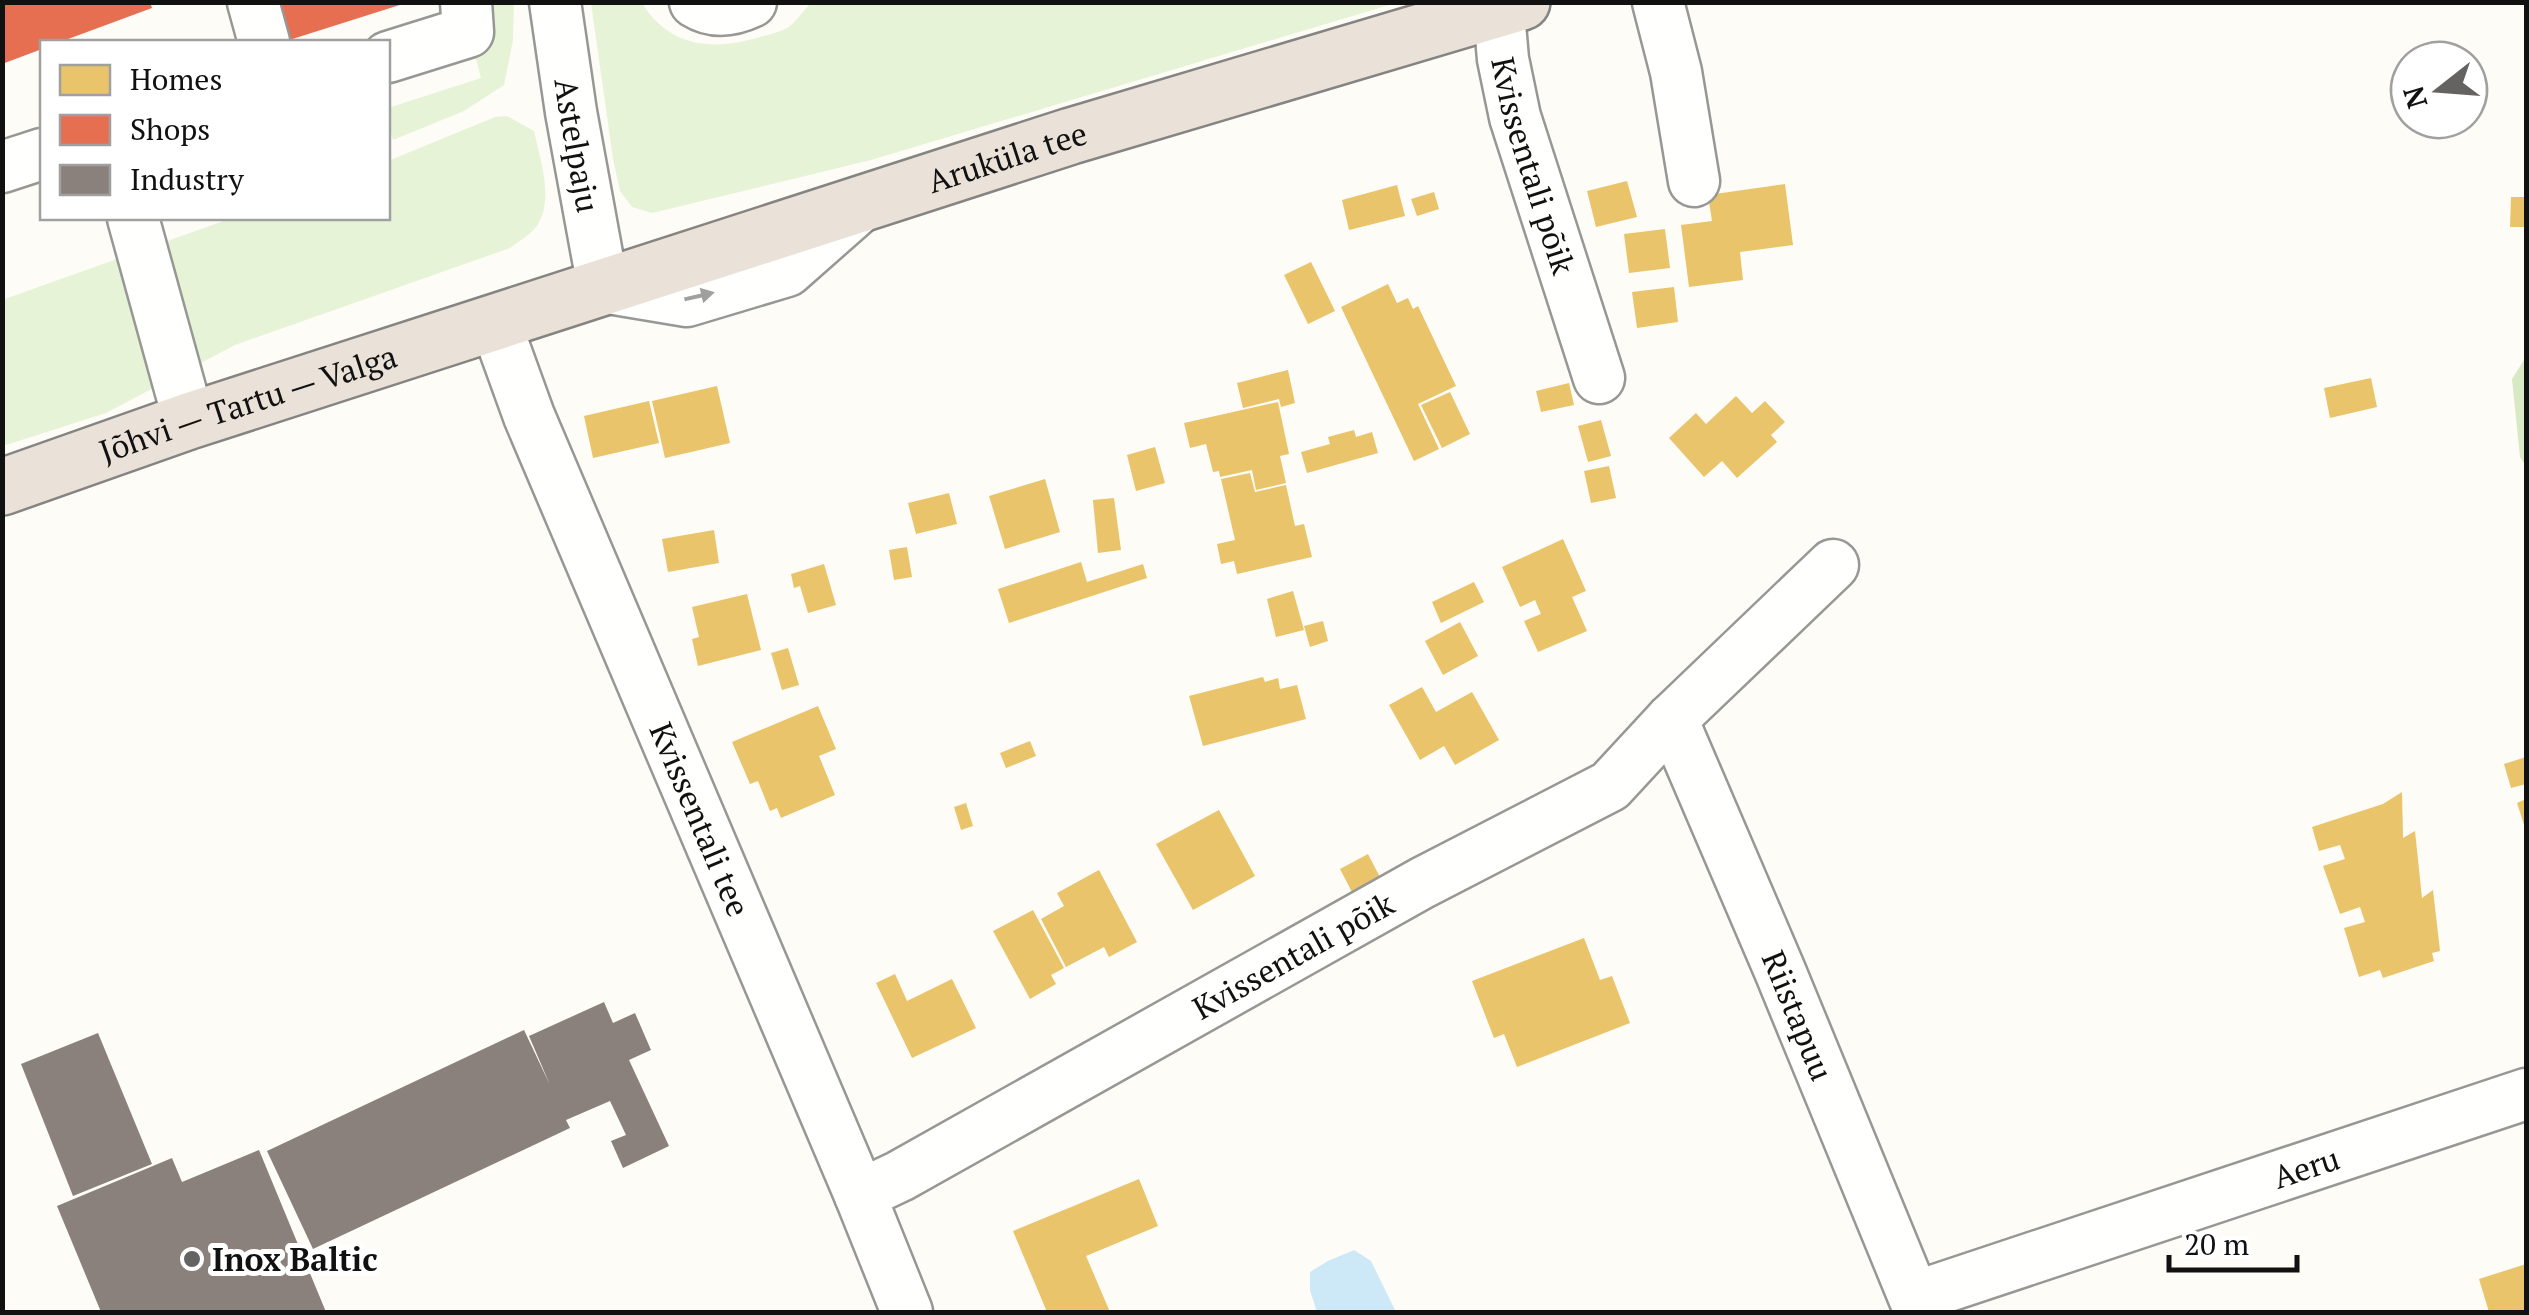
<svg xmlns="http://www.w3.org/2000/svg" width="2529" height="1315" font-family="'PT Serif',serif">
	<rect width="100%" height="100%" fill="#fdfcf7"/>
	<g fill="#e7f3d7">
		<polygon points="491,3 514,3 513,40 504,85 464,111 393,140 388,121 388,108 481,78 473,47"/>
		<path d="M591,3H642C670,48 713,51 760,37C770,34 782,32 790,26C798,19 804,10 811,3H1396L871,160L652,213L632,207L620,191L613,159Z"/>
		<path d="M507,116L534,131C540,159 555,202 536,227C530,235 518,242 510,248L235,345L106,413L3,446L2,300L232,218H388V161L495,117Z"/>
	</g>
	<polygon fill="#d8eac5" points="2526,357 2526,466 2520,457 2512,379"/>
	<polygon fill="#cde8f7" points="1354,1250 1371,1261 1396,1312 1317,1312 1310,1290 1310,1272 1328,1261"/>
	<g fill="#e9c46a">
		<polygon points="1627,181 1637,217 1596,227 1587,191"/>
		<polygon points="1785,184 1793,245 1740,252 1743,280 1689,287 1681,225 1712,221 1708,195"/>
		<polygon points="1397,185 1405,216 1349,230 1342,200"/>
		<polygon points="1434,192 1439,209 1417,216 1411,199"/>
		<polygon points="2511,197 2526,197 2526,227 2510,227"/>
		<polygon points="1665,229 1670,268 1629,273 1624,234"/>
		<polygon points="1311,262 1335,311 1308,324 1284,275"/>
		<polygon points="1388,284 1397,303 1408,298 1413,309 1418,306 1456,386 1418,404 1439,449 1414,461 1341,307"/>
		<polygon points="1674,287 1678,322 1637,328 1632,292"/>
		<polygon points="1288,370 1295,403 1281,407 1279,399 1243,408 1237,383"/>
		<polygon points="2371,378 2377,407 2330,418 2324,388"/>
		<polygon points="1569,383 1574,405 1541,412 1536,391"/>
		<polygon points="717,386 730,443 665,458 652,401"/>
		<polygon points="1450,392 1470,434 1442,448 1421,405"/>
		<polygon points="1736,396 1752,413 1765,401 1785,422 1771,435 1777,442 1737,478 1722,461 1704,477 1669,438 1696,413 1706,424"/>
		<polygon points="649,401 659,443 593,458 584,416"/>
		<polygon points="1278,402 1289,454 1280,456 1286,483 1256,490 1252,470 1220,477 1219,471 1213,472 1206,444 1190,448 1184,423"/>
		<polygon points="1601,420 1611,456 1588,462 1578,426"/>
		<polygon points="1354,430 1356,437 1372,432 1378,453 1307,473 1301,452 1330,444 1328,437"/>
		<polygon points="1155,447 1165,483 1136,491 1127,455"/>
		<polygon points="1609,466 1616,498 1591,503 1584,471"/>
		<polygon points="1250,473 1255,492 1286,485 1295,526 1304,524 1312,557 1237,574 1234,561 1221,564 1217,544 1235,540 1221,479"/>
		<polygon points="1045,479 1060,532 1005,549 989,496"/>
		<polygon points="949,493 957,524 916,534 908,503"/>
		<polygon points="1114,498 1121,550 1098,553 1093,500"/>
		<polygon points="714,530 719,563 668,572 662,539"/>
		<polygon points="1563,539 1586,591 1572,597 1587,631 1538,652 1524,621 1541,614 1535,600 1520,607 1502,567"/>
		<polygon points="907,547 912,577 894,580 889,550"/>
		<polygon points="1081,562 1087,582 1143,564 1147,578 1009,623 998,589"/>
		<polygon points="824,564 836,605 808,613 800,586 794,588 791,574"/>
		<polygon points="1474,582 1484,602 1441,623 1432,602"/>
		<polygon points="1293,591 1304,630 1276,637 1267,599"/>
		<polygon points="747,594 761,650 698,666 692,639 699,637 692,607"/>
		<polygon points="1323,621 1328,641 1310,647 1304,626"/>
		<polygon points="1460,622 1478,656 1443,675 1425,641"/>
		<polygon points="788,648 799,685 782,690 771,653"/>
		<polygon points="1263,677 1265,682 1278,678 1280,689 1297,685 1306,719 1203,746 1189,696"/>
		<polygon points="1422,687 1436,712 1472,692 1499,740 1455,765 1444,746 1420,760 1389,705"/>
		<polygon points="818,706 836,749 819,756 835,795 781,818 777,808 770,811 758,781 750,784 732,742"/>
		<polygon points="1030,741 1036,756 1006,768 1000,753"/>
		<polygon points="2526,757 2526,784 2511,788 2504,764"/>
		<polygon points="2402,792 2403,838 2415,831 2422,898 2433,890 2440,951 2432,953 2434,961 2383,978 2380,970 2359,977 2344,928 2365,922 2360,907 2340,914 2323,866 2345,859 2340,845 2319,851 2312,827 2383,804"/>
		<polygon points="2526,799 2526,831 2517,803"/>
		<polygon points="966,803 973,826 961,830 954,807"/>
		<polygon points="1219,810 1255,876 1193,910 1156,844"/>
		<polygon points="1368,854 1382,881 1354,896 1340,869"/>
		<polygon points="1099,870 1137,942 1109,957 1104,947 1066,967 1041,919 1064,906 1057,893"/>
		<polygon points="1033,910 1064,968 1051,975 1056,984 1030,999 993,931"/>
		<polygon points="1584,938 1600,980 1612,976 1630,1023 1517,1067 1504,1034 1494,1038 1472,981"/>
		<polygon points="895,974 907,1001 952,979 976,1028 912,1058 876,983"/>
		<polygon points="1139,1179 1158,1226 1086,1256 1110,1312 1047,1312 1013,1231"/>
		<polygon points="2526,1264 2526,1312 2489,1312 2479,1279"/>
	</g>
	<g fill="#e76f51">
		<polygon points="2,2 150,2 152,8 60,42 42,42 42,49 2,64"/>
		<polygon points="265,2 406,2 406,3 283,42"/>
	</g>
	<g fill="#8a817c">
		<polygon points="604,1002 613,1023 635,1013 651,1050 629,1060 669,1146 623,1168 611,1141 626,1135 610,1101 566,1120 570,1128 313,1249 267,1151 524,1030 550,1085 529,1036"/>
		<polygon points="98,1033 152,1164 73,1196 21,1064"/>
		<polygon points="259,1150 326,1312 101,1312 57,1206 172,1158 182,1182"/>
	</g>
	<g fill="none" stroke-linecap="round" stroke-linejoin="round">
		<g stroke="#979795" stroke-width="55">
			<g id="minor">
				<polyline points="253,2 264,42"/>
				<path id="s1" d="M555,2L571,112L603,287L687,301L787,271L863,204"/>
				<path d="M695,2C714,14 732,11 751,2"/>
				<path id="s2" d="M1498,2L1503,59L1515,117L1599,378"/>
				<polyline points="1658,2 1676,72 1694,181"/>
				<polyline points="388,57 468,32 466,2"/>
				<polyline points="2,167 42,154"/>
				<polyline points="133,218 189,421"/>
				<path id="s3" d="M495,322L529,416L860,1195L907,1312"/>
				<path id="s4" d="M1672,719L1780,971L1920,1312"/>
				<path id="s5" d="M860,1195L900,1176L1422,883L1610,786L1672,719L1833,565"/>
				<path id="s6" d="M1915,1297L2526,1094"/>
			</g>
		</g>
		<g stroke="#858482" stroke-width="60">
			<g id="highway">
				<path id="s7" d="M2,487L189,421L1071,136L1522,2"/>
			</g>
		</g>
		<use href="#minor" stroke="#fffffe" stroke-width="50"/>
		<use href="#highway" stroke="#eae1d8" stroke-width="55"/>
	</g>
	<defs><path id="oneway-solid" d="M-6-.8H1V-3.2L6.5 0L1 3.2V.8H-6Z" transform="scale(2.5)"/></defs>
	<use fill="#a0a09f" href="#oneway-solid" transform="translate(699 296) rotate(-13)"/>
	<circle fill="#646362" stroke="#fff" stroke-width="4" cx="192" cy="1259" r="10"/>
	<g text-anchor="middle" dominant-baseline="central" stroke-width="10" stroke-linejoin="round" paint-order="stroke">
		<g font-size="32" fill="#111" stroke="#fff">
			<text stroke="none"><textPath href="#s1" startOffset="145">Astelpaju</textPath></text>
			<text stroke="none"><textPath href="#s7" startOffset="1058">Aruküla tee</textPath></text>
			<text stroke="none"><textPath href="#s2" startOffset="168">Kvissentali põik</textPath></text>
			<text stroke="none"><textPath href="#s7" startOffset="260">Jõhvi — Tartu — Valga</textPath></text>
			<text stroke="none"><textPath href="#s3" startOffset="538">Kvissentali tee</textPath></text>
			<text stroke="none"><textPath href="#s5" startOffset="495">Kvissentali põik</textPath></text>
			<text stroke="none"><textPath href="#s4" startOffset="322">Riistapuu</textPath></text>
			<text stroke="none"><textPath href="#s6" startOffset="412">Aeru</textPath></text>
		</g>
		<g font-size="32" font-weight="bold" fill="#111" stroke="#fff" text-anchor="start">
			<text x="212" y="1259">Inox Baltic</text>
		</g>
	</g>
	<rect width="2529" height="1315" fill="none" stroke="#111111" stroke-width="10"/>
	<rect x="40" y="40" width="350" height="180" fill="#ffffff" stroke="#a0a0a0" stroke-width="2.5"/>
	<rect x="60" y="65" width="50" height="30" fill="#e9c46a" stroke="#a0a0a0" stroke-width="2.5"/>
	<text x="130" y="90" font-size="30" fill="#111111">Homes</text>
	<rect x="60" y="115" width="50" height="30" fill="#e76f51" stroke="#a0a0a0" stroke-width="2.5"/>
	<text x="130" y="140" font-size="30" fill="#111111">Shops</text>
	<rect x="60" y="165" width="50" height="30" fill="#8a817c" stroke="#a0a0a0" stroke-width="2.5"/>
	<text x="130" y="190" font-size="30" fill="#111111">Industry</text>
	<g transform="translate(2439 90) rotate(253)"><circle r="48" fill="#ffffff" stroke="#a0a0a0" stroke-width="2.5"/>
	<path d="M0-8L18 38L0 25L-18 38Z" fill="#646362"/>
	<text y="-15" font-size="28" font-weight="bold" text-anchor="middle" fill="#111111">N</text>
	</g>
	<path d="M2169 1255v15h128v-15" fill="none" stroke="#111111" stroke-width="5"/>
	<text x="2184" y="1255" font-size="30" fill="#111111" stroke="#ffffff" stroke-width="8" paint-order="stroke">20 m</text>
</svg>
